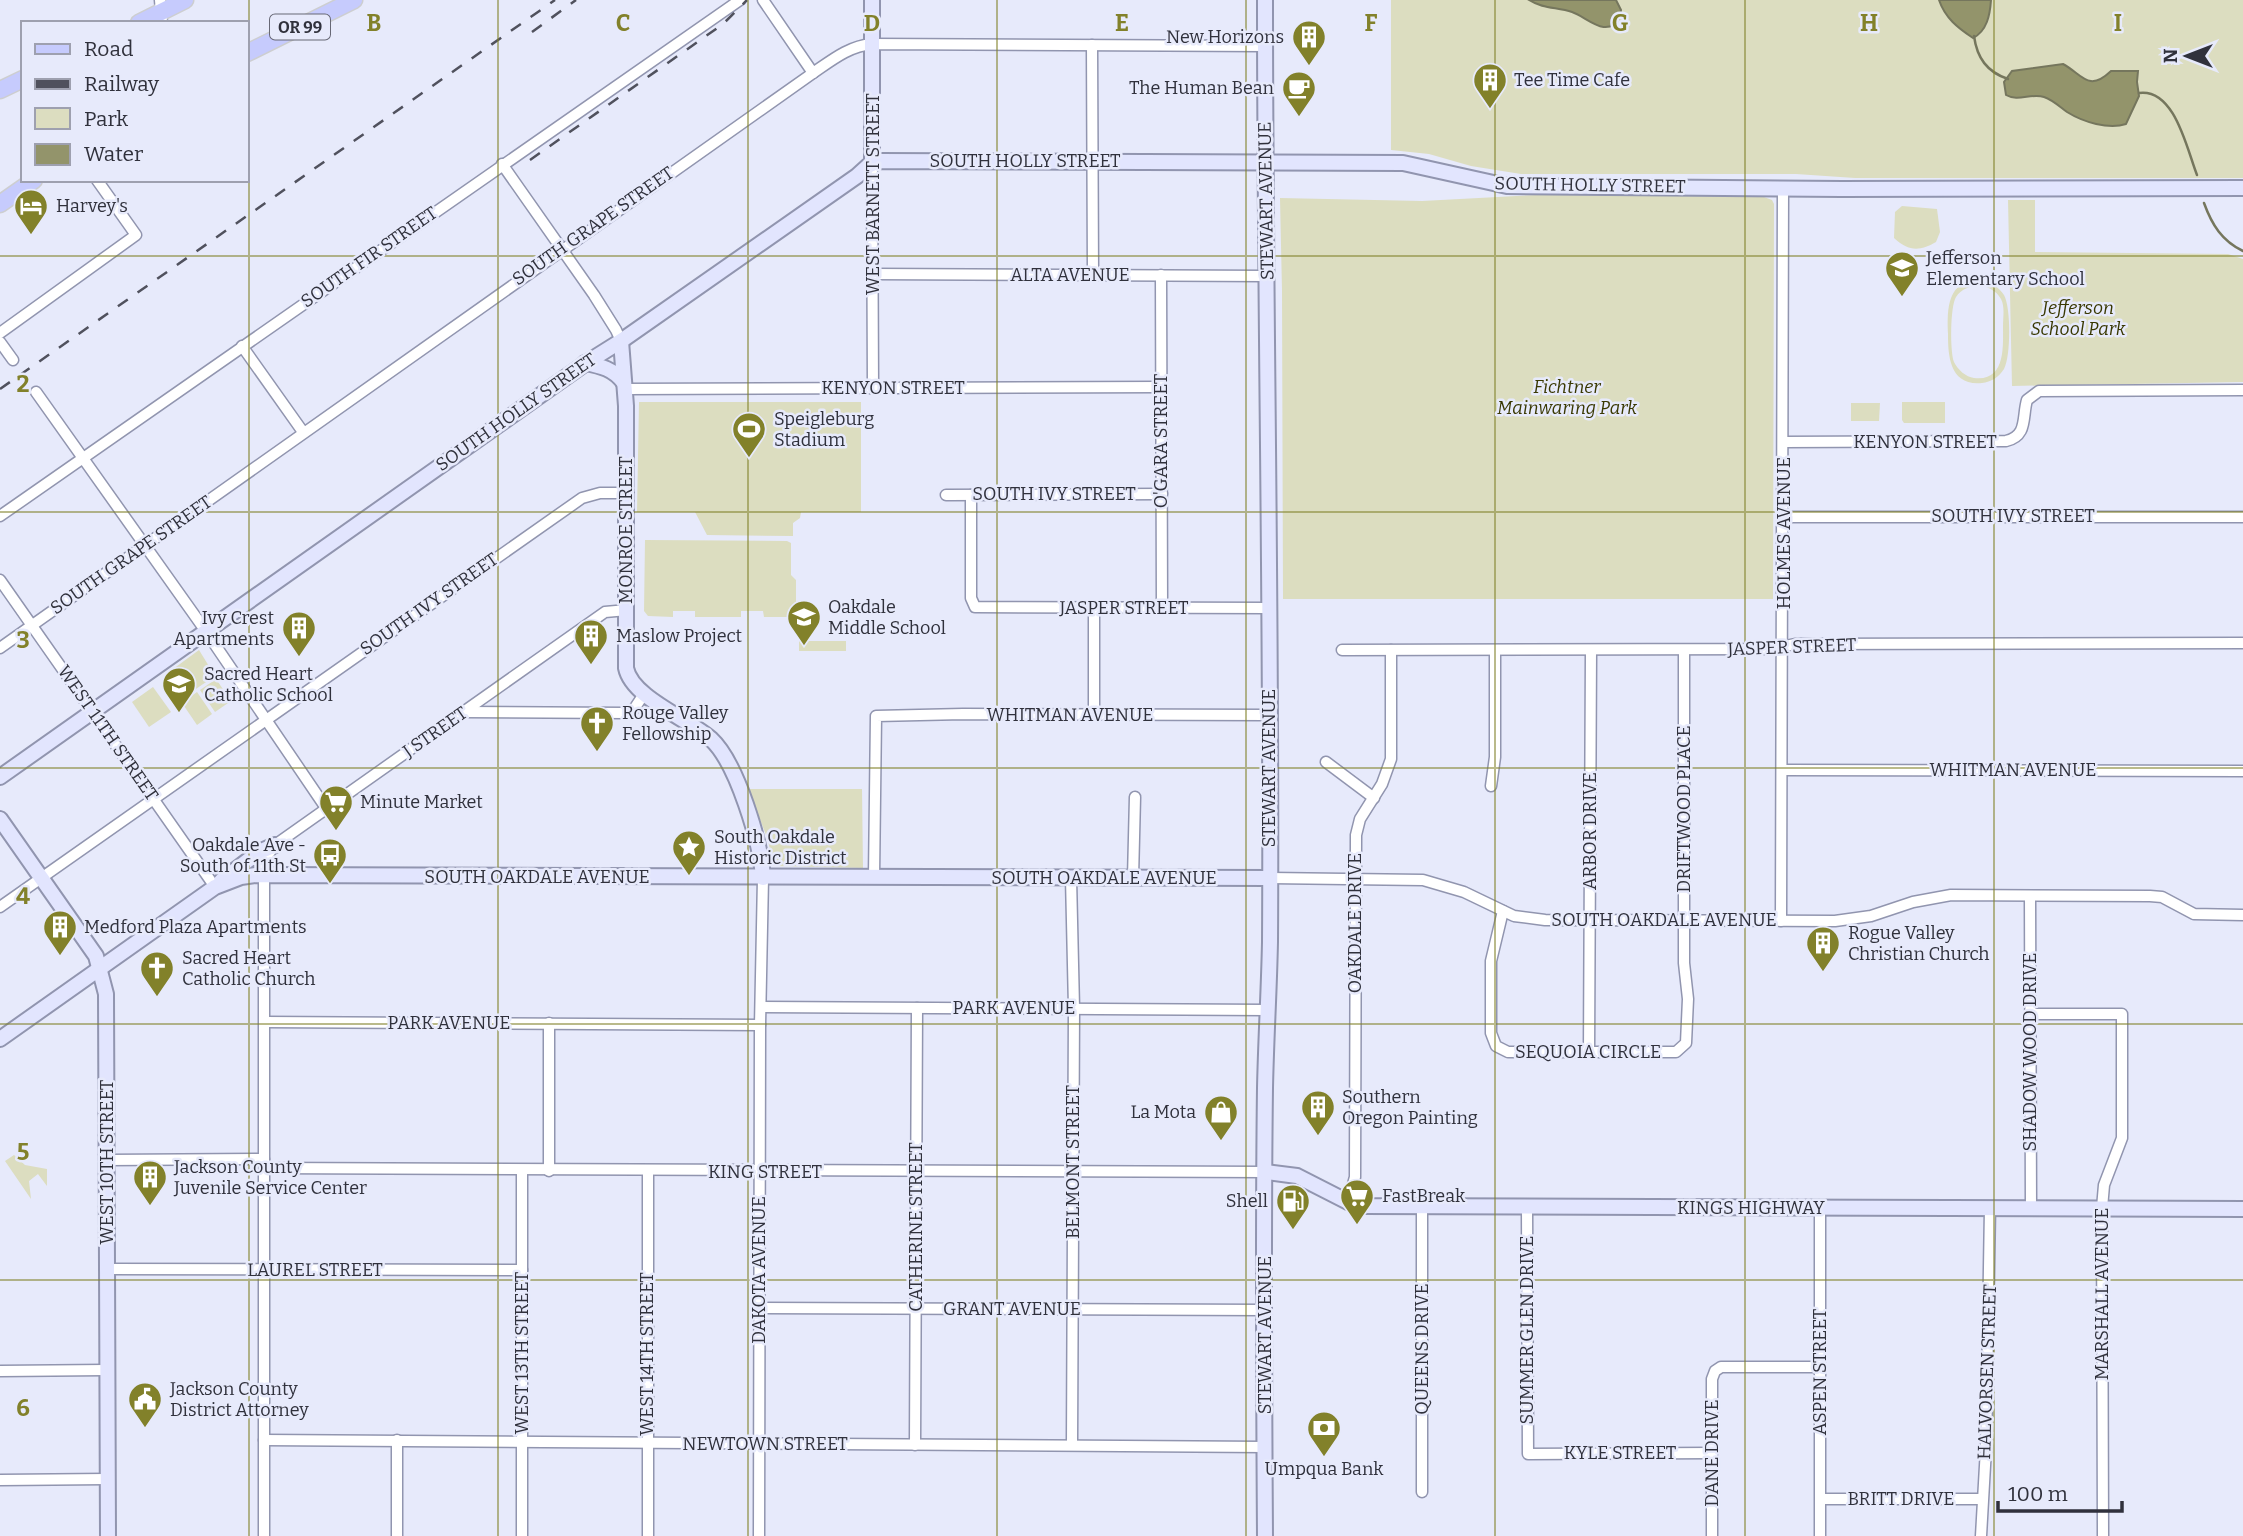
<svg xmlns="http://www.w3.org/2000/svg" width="2243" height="1536" font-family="Bitter,serif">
	<rect width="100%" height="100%" fill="#e7eafb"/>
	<g fill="#dcddc0" fill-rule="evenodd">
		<polygon points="1391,0 2243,0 2243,178 1855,178 1796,174 1521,174 1471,166 1429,154 1391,150"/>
		<polygon points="1671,193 1764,197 1772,200 1774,204 1773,599 1283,599 1282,291 1280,198 1422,201 1535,195 1666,195"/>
		<polygon points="2008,200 2035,200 2035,252 2228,254 2243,259 2243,382 2012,386"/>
		<path d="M1902,206L1937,209L1940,232L1936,242C1919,252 1908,251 1894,238L1895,212Z"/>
		<path d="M1982,280C1991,283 1999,287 2004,295C2011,307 2011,357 2004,369C1999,377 1991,382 1982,383C1950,386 1948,357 1948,334C1947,308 1947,279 1982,280ZM1979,285C1988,287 1996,290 2001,299C2005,307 2003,317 2003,326C2003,346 2006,382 1974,378C1966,377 1958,370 1954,362C1950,352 1950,307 1956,297C1961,289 1970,286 1979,285Z"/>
		<polygon points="639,402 861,402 861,512 801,512 800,518 793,523 793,536 707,535 695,512 637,512"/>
		<polygon points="1902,402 1945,402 1945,423 1904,423 1902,420"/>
		<polygon points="1851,403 1880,403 1879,421 1851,421"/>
		<polygon points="645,540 787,541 791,543 791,575 796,580 796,617 764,617 763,611 741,611 741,617 695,617 695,611 673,611 673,617 648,616 644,611"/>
		<rect x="799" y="641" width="47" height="10"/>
		<polygon points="199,650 215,676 184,697 169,672"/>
		<polygon points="216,679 231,701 215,712 200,690"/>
		<polygon points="153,687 171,712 149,727 132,702"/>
		<polygon points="197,692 212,714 197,725 182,703"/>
		<polygon points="748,789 862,789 863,868 773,866 768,840"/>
		<polygon points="14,1155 25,1165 47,1169 47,1186 38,1174 29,1181 31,1199 5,1161"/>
	</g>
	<g fill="#93946b" stroke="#75765d" stroke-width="2">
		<path d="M1529,0H1616L1621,10L1620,17C1607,40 1587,17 1572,12C1557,7 1543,9 1529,0Z"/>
		<path d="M1939,0H1991C1990,15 1987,31 1973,38C1958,28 1945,18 1939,0Z"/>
		<path d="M2063,64C2082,74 2088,93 2111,71H2138L2137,82L2139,96L2126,124C2109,130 2083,122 2067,112C2060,107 2053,100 2044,97C2031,93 2018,102 2006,95L2004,82L2012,71Z"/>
	</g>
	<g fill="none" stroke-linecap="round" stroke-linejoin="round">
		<g stroke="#75765d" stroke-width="2.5">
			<path d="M1974,36C1977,58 1987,72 2008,79"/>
			<path d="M2139,93C2175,88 2187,150 2197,175"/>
			<path d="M2204,203C2212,225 2222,241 2243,251"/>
		</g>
		<g stroke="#9195af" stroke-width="13">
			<g id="street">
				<polyline points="160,0 162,23"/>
				<polyline points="763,0 813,73"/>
				<polyline points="1092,45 1093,275"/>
				<polyline points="872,163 873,388"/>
				<polyline points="502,164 594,295 616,330 621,341"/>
				<polyline points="874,274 1267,276"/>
				<polyline points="1161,275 1162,608"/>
				<polyline points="0,333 136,235 97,180"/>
				<polyline points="0,342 13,360"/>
				<polyline points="242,346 303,432"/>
				<polyline points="625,389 1161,387"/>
				<polyline points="36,392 205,630 326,808"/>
				<path d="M1784,442L2006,441C2028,436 2022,417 2027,400L2039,391L2243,390"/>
				<polyline points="946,495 1162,494"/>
				<polyline points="971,495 971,598 975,607 1270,608"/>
				<polyline points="0,516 740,0"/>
				<polyline points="1784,517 2243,517"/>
				<polyline points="0,580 215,887"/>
				<polyline points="1094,608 1094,715"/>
				<path d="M0,648L813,73C832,60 849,46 872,44L1265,46"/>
				<polyline points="1342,650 1771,649 1795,644 2243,643"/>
				<polyline points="463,712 626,713 634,709 644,694"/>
				<polyline points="1326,762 1374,798"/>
				<polyline points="1783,770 2243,771"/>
				<polyline points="1491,786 1495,757 1495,651"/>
				<polyline points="874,877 876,716 963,714 1269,715"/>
				<polyline points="1071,878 1074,1008 1072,1445"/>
				<polyline points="1133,878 1135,797"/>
				<polyline points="1269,878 1423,880 1464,892 1514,916 1545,920 1835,921 1871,916 1913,902 1951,895 2150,896 2162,897 2194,914 2243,915"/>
				<polyline points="2030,896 2031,1208"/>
				<polyline points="0,907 582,498 600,493 626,493"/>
				<polyline points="1503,911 1491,961 1491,1033 1496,1046 1508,1052 1676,1052 1686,1043 1688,999 1684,963 1684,650"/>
				<polyline points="1781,921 1783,187"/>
				<polyline points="762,1007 1267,1010"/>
				<polyline points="2030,1014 2122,1014 2122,1138 2104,1185 2102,1208 2103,1536"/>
				<polyline points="265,1022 760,1025"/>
				<polyline points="549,1023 549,1171"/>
				<polyline points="1589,1053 1591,651"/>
				<polyline points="107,1160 264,1159"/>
				<polyline points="264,1168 1266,1172"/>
				<polyline points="1348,1202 1355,1177 1356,835 1360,819 1382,784 1391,759 1391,650"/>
				<polyline points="1527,1207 1528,1454 1712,1453"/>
				<polyline points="1820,1208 1820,1536"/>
				<polyline points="107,1269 522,1270"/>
				<polyline points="759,1308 1265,1310"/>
				<polyline points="0,1371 106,1370"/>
				<polyline points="264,1440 1265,1447"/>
				<polyline points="397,1440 397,1536"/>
				<polyline points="915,1445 917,1008"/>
				<polyline points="0,1480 107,1479"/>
				<polyline points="1422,1492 1422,1207"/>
				<polyline points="1821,1499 1982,1499"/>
				<polyline points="264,1536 264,860 275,845 605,612 627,610"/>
				<polyline points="522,1536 522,1171"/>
				<polyline points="648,1536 648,1171"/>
				<polyline points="759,1536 760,1025 763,878"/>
				<polyline points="1712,1536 1712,1379 1715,1371 1721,1367 1820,1367"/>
				<polyline points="1981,1536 1986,1448 1990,1208"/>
			</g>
		</g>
		<g stroke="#9195af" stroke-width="18">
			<g id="secondary">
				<polyline points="872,0 872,163"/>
				<path d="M1265,0C1265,314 1272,628 1270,942C1269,991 1266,1039 1265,1088C1263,1237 1264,1387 1265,1536"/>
				<path d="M621,341L626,406V668C632,698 689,719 711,739C737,763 761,843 763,878"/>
				<path d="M585,363C601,366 614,369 624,383"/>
				<polyline points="0,777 586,363 621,341 857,176 868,166 879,161 1403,163 1507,186 1842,189 2243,188"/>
				<polyline points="0,819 96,956 106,994 108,1536"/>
				<polyline points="221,881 259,852 275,845"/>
				<polyline points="0,1039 215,887 241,877 256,875 1269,878"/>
				<polyline points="1266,1172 1297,1176 1348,1202 1365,1206 2243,1209"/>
			</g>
		</g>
		<g stroke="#cdced0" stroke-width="19">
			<g id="primary">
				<polyline points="139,23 185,0"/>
				<polyline points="247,53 354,0"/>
				<polyline points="0,90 23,79"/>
				<polyline points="0,204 34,180"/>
			</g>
		</g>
		<use href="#street" stroke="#fff" stroke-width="10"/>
		<use href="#secondary" stroke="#e2e5fe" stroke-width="14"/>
		<use href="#primary" stroke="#c6cbfd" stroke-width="16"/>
		<g stroke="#50515d" stroke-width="2.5" stroke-dasharray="12 12" stroke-linecap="butt">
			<polyline points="532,32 576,0"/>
			<polyline points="530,160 723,24 747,0"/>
			<polyline points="0,389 555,0"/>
		</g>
	</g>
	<path fill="none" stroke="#82812a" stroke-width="2" stroke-opacity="0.55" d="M249,0V1536M498,0V1536M748,0V1536M997,0V1536M1246,0V1536M1495,0V1536M1745,0V1536M1994,0V1536M0,256H2243M0,512H2243M0,768H2243M0,1024H2243M0,1280H2243"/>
	<defs>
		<g id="building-pin" transform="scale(1.75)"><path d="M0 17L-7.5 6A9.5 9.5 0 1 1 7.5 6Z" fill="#82812a" stroke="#e7eafb"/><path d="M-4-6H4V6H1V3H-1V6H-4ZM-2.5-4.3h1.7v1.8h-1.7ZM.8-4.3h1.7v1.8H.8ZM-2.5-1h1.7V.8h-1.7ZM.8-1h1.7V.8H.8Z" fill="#fff"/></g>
		<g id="cafe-pin" transform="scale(1.75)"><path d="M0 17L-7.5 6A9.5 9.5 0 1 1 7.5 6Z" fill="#82812a" stroke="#e7eafb"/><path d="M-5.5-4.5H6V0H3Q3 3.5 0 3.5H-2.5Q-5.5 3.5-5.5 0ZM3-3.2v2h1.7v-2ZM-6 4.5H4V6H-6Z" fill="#fff"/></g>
		<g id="hotel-pin" transform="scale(1.75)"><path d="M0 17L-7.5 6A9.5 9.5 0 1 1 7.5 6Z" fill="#82812a" stroke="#e7eafb"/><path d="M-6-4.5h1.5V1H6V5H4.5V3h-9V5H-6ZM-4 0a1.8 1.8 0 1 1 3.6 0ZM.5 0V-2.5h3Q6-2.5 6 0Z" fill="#fff"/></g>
		<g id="school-pin" transform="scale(1.75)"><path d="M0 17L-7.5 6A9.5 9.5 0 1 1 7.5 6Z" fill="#82812a" stroke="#e7eafb"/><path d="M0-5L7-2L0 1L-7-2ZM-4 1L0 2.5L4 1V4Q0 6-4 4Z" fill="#fff"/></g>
		<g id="stadium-pin" transform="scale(1.75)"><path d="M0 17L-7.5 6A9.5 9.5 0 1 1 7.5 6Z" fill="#82812a" stroke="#e7eafb"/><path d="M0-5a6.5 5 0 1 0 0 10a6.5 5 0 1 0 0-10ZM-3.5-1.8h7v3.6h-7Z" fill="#fff"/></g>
		<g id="church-pin" transform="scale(1.75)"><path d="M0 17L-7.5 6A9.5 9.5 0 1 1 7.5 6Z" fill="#82812a" stroke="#e7eafb"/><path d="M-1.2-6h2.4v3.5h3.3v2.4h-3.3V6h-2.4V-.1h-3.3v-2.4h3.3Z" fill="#fff"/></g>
		<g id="supermarket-pin" transform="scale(1.75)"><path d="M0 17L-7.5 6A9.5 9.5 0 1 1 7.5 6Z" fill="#82812a" stroke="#e7eafb"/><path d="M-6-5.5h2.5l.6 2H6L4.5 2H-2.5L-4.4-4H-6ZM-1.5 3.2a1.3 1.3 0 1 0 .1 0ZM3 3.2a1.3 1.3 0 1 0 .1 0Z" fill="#fff"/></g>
		<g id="sight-pin" transform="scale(1.75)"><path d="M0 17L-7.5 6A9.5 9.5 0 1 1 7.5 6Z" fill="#82812a" stroke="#e7eafb"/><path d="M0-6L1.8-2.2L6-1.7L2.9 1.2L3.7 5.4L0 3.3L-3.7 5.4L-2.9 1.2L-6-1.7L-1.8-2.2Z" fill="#fff"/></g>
		<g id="bus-pin" transform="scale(1.75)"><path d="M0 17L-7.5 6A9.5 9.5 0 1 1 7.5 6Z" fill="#82812a" stroke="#e7eafb"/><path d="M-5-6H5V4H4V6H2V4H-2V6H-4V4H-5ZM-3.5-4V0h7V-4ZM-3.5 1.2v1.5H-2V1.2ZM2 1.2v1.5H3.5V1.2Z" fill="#fff"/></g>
		<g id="shop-pin" transform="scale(1.75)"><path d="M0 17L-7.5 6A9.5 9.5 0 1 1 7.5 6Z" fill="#82812a" stroke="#e7eafb"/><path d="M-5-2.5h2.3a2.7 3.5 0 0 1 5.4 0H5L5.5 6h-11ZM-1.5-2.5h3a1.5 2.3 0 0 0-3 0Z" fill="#fff"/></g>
		<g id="fuel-pin" transform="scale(1.75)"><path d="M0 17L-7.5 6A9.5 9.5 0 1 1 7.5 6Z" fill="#82812a" stroke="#e7eafb"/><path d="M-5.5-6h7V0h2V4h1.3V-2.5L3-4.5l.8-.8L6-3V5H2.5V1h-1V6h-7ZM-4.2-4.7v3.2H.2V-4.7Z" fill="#fff"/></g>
		<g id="civic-pin" transform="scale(1.75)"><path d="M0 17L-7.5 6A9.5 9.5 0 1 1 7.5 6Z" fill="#82812a" stroke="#e7eafb"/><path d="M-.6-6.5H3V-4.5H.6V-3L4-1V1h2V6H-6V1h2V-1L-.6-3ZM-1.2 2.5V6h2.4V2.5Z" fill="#fff"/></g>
		<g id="bank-pin" transform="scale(1.75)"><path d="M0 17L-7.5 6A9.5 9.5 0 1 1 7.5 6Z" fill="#82812a" stroke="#e7eafb"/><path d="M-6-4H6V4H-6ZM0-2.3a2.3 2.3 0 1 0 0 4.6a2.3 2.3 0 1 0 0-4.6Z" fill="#fff"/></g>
	</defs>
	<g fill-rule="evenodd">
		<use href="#building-pin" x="1309" y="37"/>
		<use href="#building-pin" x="1490" y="80"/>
		<use href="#cafe-pin" x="1299" y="88"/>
		<use href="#hotel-pin" x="31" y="206"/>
		<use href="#school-pin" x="1902" y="268"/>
		<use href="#stadium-pin" x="749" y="429"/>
		<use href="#school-pin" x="804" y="617"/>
		<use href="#building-pin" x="299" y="628"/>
		<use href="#building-pin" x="591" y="636"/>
		<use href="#school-pin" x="179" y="684"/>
		<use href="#church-pin" x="597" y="723"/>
		<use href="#supermarket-pin" x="336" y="802"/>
		<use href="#sight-pin" x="689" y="847"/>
		<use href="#bus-pin" x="330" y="855"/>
		<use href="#building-pin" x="60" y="927"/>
		<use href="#building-pin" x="1823" y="943"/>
		<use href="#church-pin" x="157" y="968"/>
		<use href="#building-pin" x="1318" y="1107"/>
		<use href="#shop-pin" x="1221" y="1112"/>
		<use href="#building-pin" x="150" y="1177"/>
		<use href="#supermarket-pin" x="1357" y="1196"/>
		<use href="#fuel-pin" x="1293" y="1201"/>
		<use href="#civic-pin" x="145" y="1399"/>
		<use href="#bank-pin" x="1324" y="1428"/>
	</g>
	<g text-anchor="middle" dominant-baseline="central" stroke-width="5" stroke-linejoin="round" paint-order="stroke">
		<rect fill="#e7eafb" stroke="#676875" stroke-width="2" x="270" y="14.5" width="60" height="25" rx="5"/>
		<g font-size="16" font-weight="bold" fill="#30313c">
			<text x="300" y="27">OR 99</text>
		</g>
		<g font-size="18" fill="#30313c" stroke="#e7eafb" text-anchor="start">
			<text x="1284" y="37" text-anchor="end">New Horizons</text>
			<text x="1514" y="80">Tee Time Cafe</text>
			<text x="1274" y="88" text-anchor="end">The Human Bean</text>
			<text x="56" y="206">Harvey's</text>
			<text x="1926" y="258">Jefferson<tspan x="1926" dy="21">Elementary School</tspan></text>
			<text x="774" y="419">Speigleburg<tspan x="774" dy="21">Stadium</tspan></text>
			<text x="828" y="607">Oakdale<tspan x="828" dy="21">Middle School</tspan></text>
			<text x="274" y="618" text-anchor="end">Ivy Crest<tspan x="274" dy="21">Apartments</tspan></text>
			<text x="616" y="636">Maslow Project</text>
			<text x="204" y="674">Sacred Heart<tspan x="204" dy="21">Catholic School</tspan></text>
			<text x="622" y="713">Rouge Valley<tspan x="622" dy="21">Fellowship</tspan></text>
			<text x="360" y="802">Minute Market</text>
			<text x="714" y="837">South Oakdale<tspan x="714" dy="21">Historic District</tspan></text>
			<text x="306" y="845" text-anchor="end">Oakdale Ave -<tspan x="306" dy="21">South of 11th St</tspan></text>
			<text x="84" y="927">Medford Plaza Apartments</text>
			<text x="1848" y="933">Rogue Valley<tspan x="1848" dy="21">Christian Church</tspan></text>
			<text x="182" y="958">Sacred Heart<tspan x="182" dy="21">Catholic Church</tspan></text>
			<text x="1342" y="1097">Southern<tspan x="1342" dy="21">Oregon Painting</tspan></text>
			<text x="1196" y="1112" text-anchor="end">La Mota</text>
			<text x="174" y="1167">Jackson County<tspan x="174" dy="21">Juvenile Service Center</tspan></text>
			<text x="1382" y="1196">FastBreak</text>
			<text x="1268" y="1201" text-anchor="end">Shell</text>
			<text x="170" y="1389">Jackson County<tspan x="170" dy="21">District Attorney</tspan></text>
			<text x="1324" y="1469" text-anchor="middle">Umpqua Bank</text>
		</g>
		<g font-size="18" fill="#30313c" stroke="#e7eafb">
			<text x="1025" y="161">SOUTH HOLLY STREET</text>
			<text transform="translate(1590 185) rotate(1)">SOUTH HOLLY STREET</text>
			<text transform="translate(873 194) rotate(-90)">WEST BARNETT STREET</text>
			<text transform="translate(1266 201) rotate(-91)">STEWART AVENUE</text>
			<text transform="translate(593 226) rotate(-35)">SOUTH GRAPE STREET</text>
			<text transform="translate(369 257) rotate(-35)">SOUTH FIR STREET</text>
			<text x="1070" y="275">ALTA AVENUE</text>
			<text x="893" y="388">KENYON STREET</text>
			<text transform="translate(516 412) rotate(-35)">SOUTH HOLLY STREET</text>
			<text transform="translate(1161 441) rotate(-90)">O'GARA STREET</text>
			<text x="1925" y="442">KENYON STREET</text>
			<text x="1054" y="494">SOUTH IVY STREET</text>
			<text x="2013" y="516">SOUTH IVY STREET</text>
			<text transform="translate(626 530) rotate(-90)">MONROE STREET</text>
			<text transform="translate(1784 533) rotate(-90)">HOLMES AVENUE</text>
			<text transform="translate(131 555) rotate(-35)">SOUTH GRAPE STREET</text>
			<text transform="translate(429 604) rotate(-35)">SOUTH IVY STREET</text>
			<text x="1124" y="608">JASPER STREET</text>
			<text transform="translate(1792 647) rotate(-2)">JASPER STREET</text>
			<text x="1070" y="715">WHITMAN AVENUE</text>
			<text transform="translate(435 732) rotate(-35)">J STREET</text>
			<text transform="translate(108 733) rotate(55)">WEST 11TH STREET</text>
			<text transform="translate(1269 768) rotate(-90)">STEWART AVENUE</text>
			<text x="2013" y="770">WHITMAN AVENUE</text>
			<text transform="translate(1684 809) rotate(-90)">DRIFTWOOD PLACE</text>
			<text transform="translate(1590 831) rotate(-90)">ARBOR DRIVE</text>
			<text x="537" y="877">SOUTH OAKDALE AVENUE</text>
			<text x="1104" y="878">SOUTH OAKDALE AVENUE</text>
			<text x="1664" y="920">SOUTH OAKDALE AVENUE</text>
			<text transform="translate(1355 923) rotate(-90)">OAKDALE DRIVE</text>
			<text x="1014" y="1008">PARK AVENUE</text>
			<text x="449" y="1023">PARK AVENUE</text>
			<text x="1588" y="1052">SEQUOIA CIRCLE</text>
			<text transform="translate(2030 1052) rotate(-90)">SHADOW WOOD DRIVE</text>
			<text transform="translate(107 1162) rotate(-90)">WEST 10TH STREET</text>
			<text transform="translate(1073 1162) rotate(-90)">BELMONT STREET</text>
			<text x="765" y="1172">KING STREET</text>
			<text x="1751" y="1208">KINGS HIGHWAY</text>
			<text transform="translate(916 1227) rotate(-90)">CATHERINE STREET</text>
			<text x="315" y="1270">LAUREL STREET</text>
			<text transform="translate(759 1270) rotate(-90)">DAKOTA AVENUE</text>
			<text transform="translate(2102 1294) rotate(-90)">MARSHALL AVENUE</text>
			<text x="1012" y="1309">GRANT AVENUE</text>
			<text transform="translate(1527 1330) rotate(-90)">SUMMER GLEN DRIVE</text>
			<text transform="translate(1265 1335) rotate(-90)">STEWART AVENUE</text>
			<text transform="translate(1422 1349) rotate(-90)">QUEENS DRIVE</text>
			<text transform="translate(522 1353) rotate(-90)">WEST 13TH STREET</text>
			<text transform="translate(647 1354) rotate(-90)">WEST 14TH STREET</text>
			<text transform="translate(1820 1372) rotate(-90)">ASPEN STREET</text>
			<text transform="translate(1987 1372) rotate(-88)">HALVORSEN STREET</text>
			<text x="765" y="1444">NEWTOWN STREET</text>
			<text x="1620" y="1453">KYLE STREET</text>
			<text transform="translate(1712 1453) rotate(-90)">DANE DRIVE</text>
			<text x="1901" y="1499">BRITT DRIVE</text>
		</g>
		<g font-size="18" font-style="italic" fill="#393802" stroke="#e7eafb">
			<text x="2078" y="308">Jefferson<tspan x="2078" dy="21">School Park</tspan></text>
			<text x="1567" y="387">Fichtner<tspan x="1567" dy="21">Mainwaring Park</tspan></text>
		</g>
	</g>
	<g font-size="23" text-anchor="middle" font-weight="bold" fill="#82812a" stroke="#e7eafb" stroke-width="5" stroke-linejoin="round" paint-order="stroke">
		<text x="374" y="31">B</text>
		<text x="623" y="31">C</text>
		<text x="872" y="31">D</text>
		<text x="1122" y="31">E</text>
		<text x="1371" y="31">F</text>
		<text x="1620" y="31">G</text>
		<text x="1869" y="31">H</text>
		<text x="2118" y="31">I</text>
		<text x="23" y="392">2</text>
		<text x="23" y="648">3</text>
		<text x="23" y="904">4</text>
		<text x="23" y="1160">5</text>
		<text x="23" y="1416">6</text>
	</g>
	<rect x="21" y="21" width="228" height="161" fill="#e7eafb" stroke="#9ea0af" stroke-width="2"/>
	<rect x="35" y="44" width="35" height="10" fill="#c6cbfd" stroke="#9ea0af" stroke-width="2"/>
	<text x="84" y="56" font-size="21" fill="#30313c">Road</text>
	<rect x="35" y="79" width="35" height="10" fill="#50515d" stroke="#9ea0af" stroke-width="2"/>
	<text x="84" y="91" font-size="21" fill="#30313c">Railway</text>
	<rect x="35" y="108" width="35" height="21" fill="#dcddc0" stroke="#9ea0af" stroke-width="2"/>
	<text x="84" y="126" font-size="21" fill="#30313c">Park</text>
	<rect x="35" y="144" width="35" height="21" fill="#93946b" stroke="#9ea0af" stroke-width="2"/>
	<text x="84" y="161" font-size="21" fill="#30313c">Water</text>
	<g transform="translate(2187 56) rotate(270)" stroke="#e7eafb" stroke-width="5" paint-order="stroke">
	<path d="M0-5L12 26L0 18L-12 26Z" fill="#30313c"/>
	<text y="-10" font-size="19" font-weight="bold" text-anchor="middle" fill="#30313c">N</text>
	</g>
	<path d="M1998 1501v10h124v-10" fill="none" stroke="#30313c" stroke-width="3.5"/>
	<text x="2008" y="1501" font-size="21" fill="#30313c" stroke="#e7eafb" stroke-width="5" paint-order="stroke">100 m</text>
</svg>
